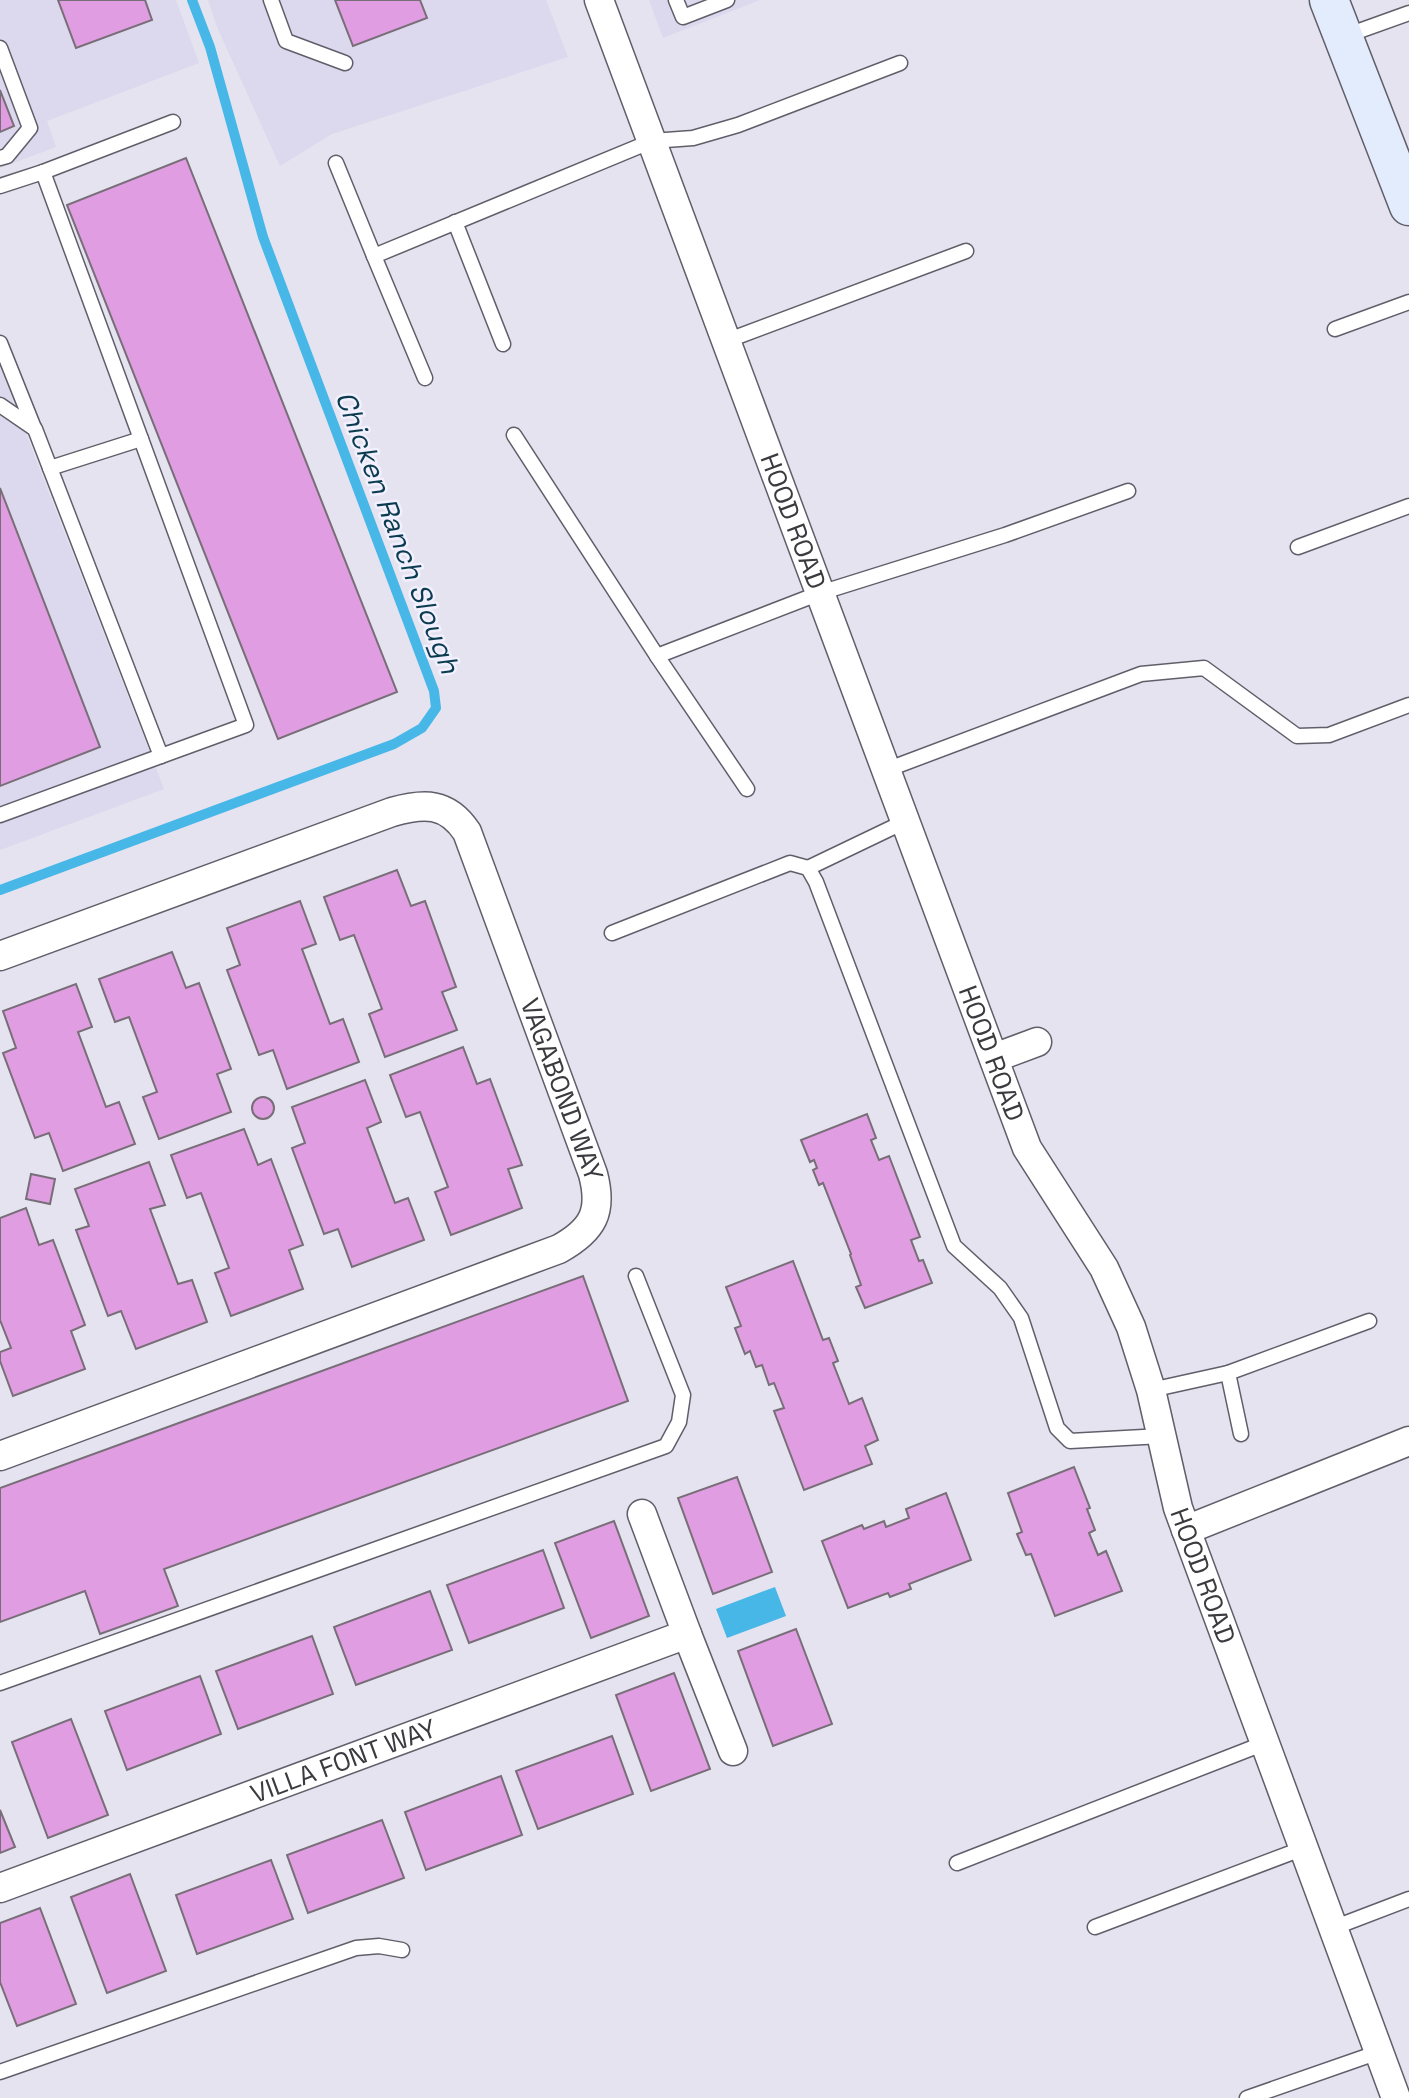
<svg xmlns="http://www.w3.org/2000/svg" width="1409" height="2098" font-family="'Space Grotesk',sans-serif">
	<rect width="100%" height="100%" fill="#e5e3f0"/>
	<g fill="#dcd8ed">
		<polygon points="0,0 176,0 199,63 47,121 56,147 0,168"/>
		<polygon points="208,0 546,0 568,57 332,134 280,166 217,27"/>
		<polygon points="649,0 760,0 663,38"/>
		<polygon points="0,367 164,789 0,850"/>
	</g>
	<polygon fill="#47b7e7" points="775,1587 786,1616 727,1638 716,1609"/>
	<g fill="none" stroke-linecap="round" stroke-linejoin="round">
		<polyline stroke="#47b7e7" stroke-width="10" points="0,890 394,744 422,728 436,708 434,691 263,237 210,47 192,0"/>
	</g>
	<g fill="#e19de2" stroke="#776e77" stroke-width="2">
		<polygon points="58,0 145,0 152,20 76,48"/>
		<polygon points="335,0 420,0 427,18 353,46"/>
		<polygon points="0,90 14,126 0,132"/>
		<polygon points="186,158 397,692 278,739 67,205"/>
		<polygon points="0,488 100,747 0,786"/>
		<polygon points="397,870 411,906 425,901 456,987 442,992 457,1030 385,1057 369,1014 382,1009 354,935 340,940 324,897"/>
		<polygon points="300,901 316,944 302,949 330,1024 343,1019 359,1062 287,1089 273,1050 259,1055 227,970 240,965 227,928"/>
		<polygon points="172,952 186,988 199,983 231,1069 217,1074 231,1112 159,1139 143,1097 157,1092 129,1017 115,1022 99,979"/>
		<polygon points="76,984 92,1027 78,1032 106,1107 119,1102 135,1144 63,1171 49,1133 35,1138 3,1053 16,1048 3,1011"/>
		<polygon points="463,1047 477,1084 490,1079 522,1165 508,1169 522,1208 451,1235 435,1192 448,1187 420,1112 406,1117 390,1075"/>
		<polygon points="365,1080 381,1122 367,1128 395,1203 408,1198 424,1240 352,1267 338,1229 324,1234 292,1148 305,1143 292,1107"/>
		<circle cx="263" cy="1108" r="11"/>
		<polygon points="867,1114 876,1138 871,1140 879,1160 889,1156 920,1237 911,1240 919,1261 923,1260 932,1283 865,1308 856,1287 861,1285 850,1255 851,1254 823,1183 819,1185 813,1170 817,1168 814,1160 810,1162 801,1140"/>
		<polygon points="244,1129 258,1165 271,1159 303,1245 289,1250 303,1289 231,1316 215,1273 229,1268 201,1193 187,1198 171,1155"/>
		<polygon points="149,1162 165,1205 150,1209 178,1284 192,1280 207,1322 136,1349 121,1311 108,1316 76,1230 89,1226 75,1189"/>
		<polygon points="31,1174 55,1179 50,1204 26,1199"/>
		<polygon points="26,1208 39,1245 53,1240 85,1325 71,1331 85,1369 13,1396 0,1361 0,1352 11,1348 0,1320 0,1218"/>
		<polygon points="793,1261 823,1340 829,1338 838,1361 833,1363 849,1404 862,1398 878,1440 865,1446 872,1464 804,1490 774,1411 784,1408 774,1383 769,1385 762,1365 756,1367 750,1351 745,1354 735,1328 741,1326 726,1287"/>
		<polygon points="583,1276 628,1401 164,1569 178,1606 100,1634 85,1591 0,1622 0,1488"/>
		<polygon points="1074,1467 1090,1508 1087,1509 1095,1530 1089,1533 1098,1555 1106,1551 1122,1591 1055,1616 1031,1554 1026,1555 1017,1534 1022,1532 1008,1493"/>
		<polygon points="737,1477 772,1572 713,1594 678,1498"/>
		<polygon points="946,1493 971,1560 909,1584 911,1589 890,1597 888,1593 848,1608 822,1541 862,1525 864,1529 884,1521 886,1527 909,1518 906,1509"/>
		<polygon points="614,1521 649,1616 591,1638 555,1543"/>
		<polygon points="543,1550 564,1608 469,1643 447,1585"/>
		<polygon points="430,1591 452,1650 356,1685 334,1627"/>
		<polygon points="796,1629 832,1724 773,1746 738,1651"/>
		<polygon points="312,1636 333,1694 238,1729 216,1671"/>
		<polygon points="674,1673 710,1769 651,1791 616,1695"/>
		<polygon points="200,1676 221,1734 127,1770 105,1711"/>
		<polygon points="71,1719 108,1815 48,1838 12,1742"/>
		<polygon points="612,1736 633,1794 538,1829 516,1771"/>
		<polygon points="501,1776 522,1835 426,1870 405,1812"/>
		<polygon points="0,1810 15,1847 0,1853"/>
		<polygon points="382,1820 404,1878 308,1913 287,1855"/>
		<polygon points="271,1860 293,1919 197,1954 176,1895"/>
		<polygon points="130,1874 166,1971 107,1993 71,1897"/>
		<polygon points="40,1908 76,2004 17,2026 0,1982 0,1923"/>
	</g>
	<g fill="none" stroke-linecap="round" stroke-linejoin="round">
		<g stroke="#605e69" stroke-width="17">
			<g id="lane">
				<polyline points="271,0 286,41 345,63"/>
				<polyline points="676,0 683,17 727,0"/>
				<polyline points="1345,36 1409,13"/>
				<polyline points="0,48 30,128 7,156 0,158"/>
				<polyline points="336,163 374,256 652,141 693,138 738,125 900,63"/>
				<polyline points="43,172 173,122"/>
				<polyline points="0,186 43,172 246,725 161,756 35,429 0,405"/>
				<polyline points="455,222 503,344"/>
				<polyline points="374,256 425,378"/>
				<polyline points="1335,329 1409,302"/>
				<polyline points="726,341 966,251"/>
				<polyline points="0,343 34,428"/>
				<polyline points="514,435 657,656 820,593 1005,535 1128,491"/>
				<polyline points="50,468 141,439"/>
				<polyline points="1298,547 1409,506"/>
				<polyline points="657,656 747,789"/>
				<polyline points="886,770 1141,674 1204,668 1297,736 1329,735 1409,705"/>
				<polyline points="0,815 161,756"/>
				<polyline points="808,868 906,821"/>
				<polyline points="612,933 790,863 808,868 816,882 954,1246 1000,1288 1021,1318 1057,1428 1070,1441 1162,1436"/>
				<polyline points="1228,1373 1241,1434"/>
				<polyline points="1151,1390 1228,1373 1369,1321"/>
				<polyline points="0,1683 666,1446 679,1422 683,1395 636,1276"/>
				<polyline points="957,1863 1265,1743"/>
				<polyline points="1095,1927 1304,1848"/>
				<polyline points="1333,1928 1409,1899"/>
				<polyline points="0,2072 356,1948 379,1946 402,1950"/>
				<polyline points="1247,2098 1379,2052"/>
			</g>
		</g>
		<g stroke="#605e69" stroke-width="31">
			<g id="street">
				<path id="s1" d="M599,0L1027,1148L1104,1268L1131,1327L1151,1390L1178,1508L1396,2098"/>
				<path id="s2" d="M0,956L392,812C424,803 447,802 467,832L593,1174C603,1212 593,1230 559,1249L0,1456"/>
				<polyline points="994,1058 1037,1042"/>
				<polyline points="642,1514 687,1634"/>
				<polyline points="1186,1530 1409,1441"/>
				<path id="s3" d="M0,1888L687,1634L733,1751"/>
			</g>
		</g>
		<g stroke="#605e69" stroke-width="41">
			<polyline id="secondary" points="1329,0 1409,206"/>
		</g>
		<use href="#lane" stroke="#fff" stroke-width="14"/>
		<use href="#street" stroke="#fff" stroke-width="28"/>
		<use href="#secondary" stroke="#e3ecfd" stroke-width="38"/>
	</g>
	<g text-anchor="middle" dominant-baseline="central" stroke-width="5" stroke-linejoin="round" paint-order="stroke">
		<g font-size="26" fill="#3b3a3f" stroke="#f2f0fe">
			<text stroke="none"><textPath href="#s1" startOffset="556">HOOD ROAD</textPath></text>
			<text stroke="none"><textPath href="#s1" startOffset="1124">HOOD ROAD</textPath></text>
			<text stroke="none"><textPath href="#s2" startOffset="777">VAGABOND WAY</textPath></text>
			<text stroke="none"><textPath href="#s1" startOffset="1692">HOOD ROAD</textPath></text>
			<text stroke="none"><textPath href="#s3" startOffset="366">VILLA FONT WAY</textPath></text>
		</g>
		<g font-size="28" font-style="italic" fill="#0a3b4f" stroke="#f2f0fe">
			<text transform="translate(398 532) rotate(69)">Chicken Ranch Slough</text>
		</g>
	</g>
</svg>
